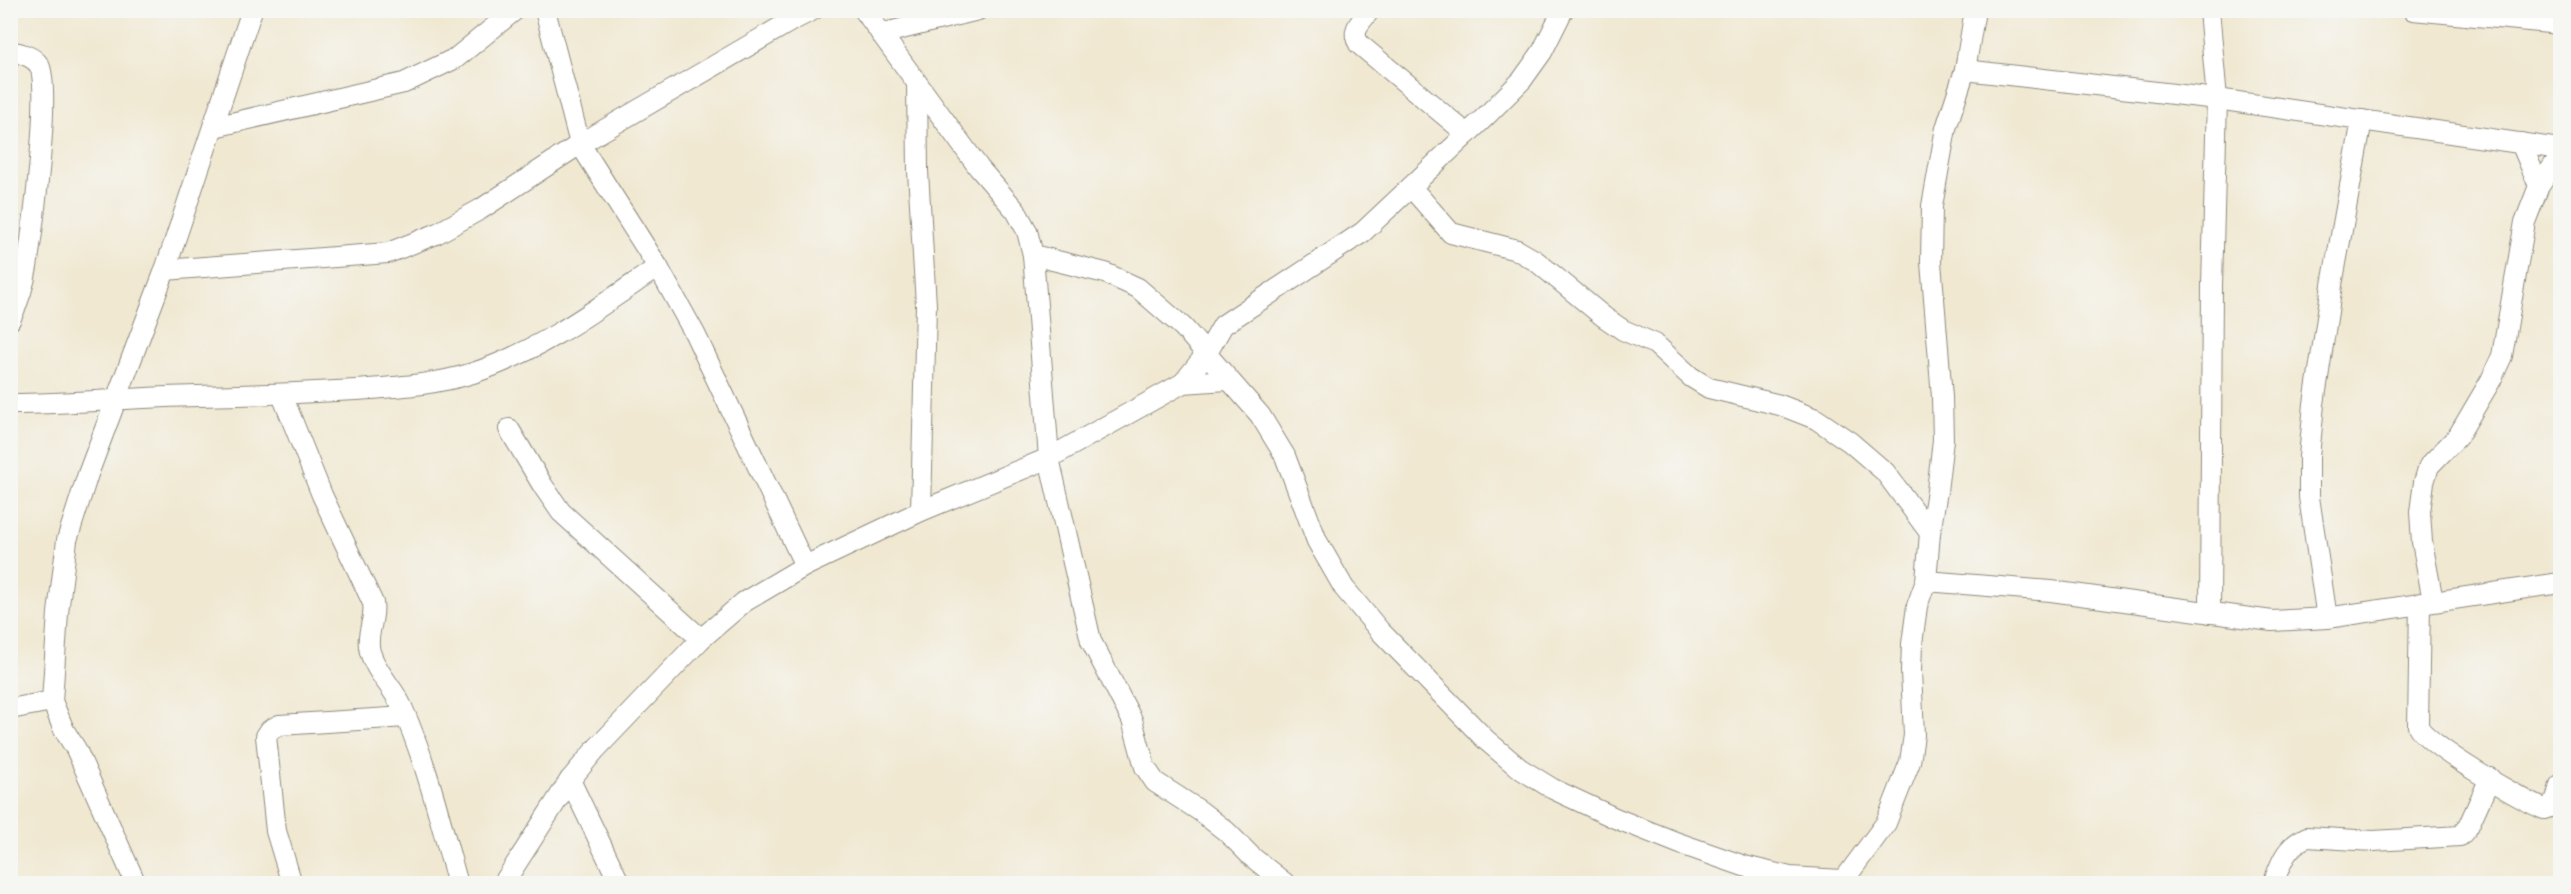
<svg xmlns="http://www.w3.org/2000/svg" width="2571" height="894" font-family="Mali,sans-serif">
	<rect width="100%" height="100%" fill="#f6f6f2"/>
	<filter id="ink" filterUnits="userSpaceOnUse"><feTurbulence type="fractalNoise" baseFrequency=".0167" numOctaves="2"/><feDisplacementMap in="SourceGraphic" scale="12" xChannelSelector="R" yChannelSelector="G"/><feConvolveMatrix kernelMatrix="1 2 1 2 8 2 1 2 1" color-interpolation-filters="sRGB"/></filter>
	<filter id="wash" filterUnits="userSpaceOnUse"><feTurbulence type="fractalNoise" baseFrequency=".008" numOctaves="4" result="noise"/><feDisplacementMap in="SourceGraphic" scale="24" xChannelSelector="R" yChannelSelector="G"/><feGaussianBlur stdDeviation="1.35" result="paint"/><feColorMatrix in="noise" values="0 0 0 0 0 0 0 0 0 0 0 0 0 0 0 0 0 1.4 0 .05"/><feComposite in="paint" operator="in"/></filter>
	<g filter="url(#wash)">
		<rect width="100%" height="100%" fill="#f0e8d1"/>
	</g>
	<g filter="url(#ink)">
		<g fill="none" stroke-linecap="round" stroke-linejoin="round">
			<g stroke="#8e8a7e" stroke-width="22">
				<g id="minor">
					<polyline points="545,10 580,144 658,267 695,334 805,566"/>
					<polyline points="864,10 979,168 1016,211 1027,231 1033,255 1049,458 1091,641 1132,720 1145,767 1155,782 1200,811 1227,832 1252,857 1286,884"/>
					<path d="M1370,10C1361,22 1350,30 1359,44L1467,134"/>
					<polyline points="2209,10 2217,99 2212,285 2210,613"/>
					<polyline points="2413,10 2560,24"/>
					<polyline points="881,34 978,10"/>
					<path d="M10,51C20,53 33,56 39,65C52,87 32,235 27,267C24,286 18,303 10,320"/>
					<polyline points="1965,70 2217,99 2560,149"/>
					<polyline points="917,83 918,171 926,305 921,511"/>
					<polyline points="214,127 404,83 456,58 515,10"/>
					<polyline points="2521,143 2539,186"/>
					<polyline points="1411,187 1451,233 1517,250 1536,261 1604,317 1623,330 1655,344 1691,377 1709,388 1780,405 1816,419 1850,442 1885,472 1930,533"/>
					<polyline points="1033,255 1105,273 1138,288 1183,327 1260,415 1285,456 1317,541 1344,588 1380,631 1486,740 1519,768 1553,789 1615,818 1678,843 1744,866 1790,877 1842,880"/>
					<polyline points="165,270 388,253 436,234 481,209 580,144 791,21 813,10"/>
					<polyline points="1183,383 1227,380"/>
					<path d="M282,395L322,495L373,603C376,620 365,634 370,652C376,673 394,688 402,707C427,763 441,825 458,884"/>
					<path d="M10,404C73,404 135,397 197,396C250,395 303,393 356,390C396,387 435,385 473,373C541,351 599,307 658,267"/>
					<polyline points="509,429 543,486 561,512 701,639"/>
					<polyline points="1926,581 2051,591 2272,621 2327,618 2560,583"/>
					<polyline points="2433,601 2422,542 2420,512 2424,482 2429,466 2458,436 2491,380 2502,356 2525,222 2539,186 2560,156"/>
					<path d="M2420,603L2418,726C2426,745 2522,800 2544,809C2556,806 2557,796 2560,785"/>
					<polyline points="2327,618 2309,497 2309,457 2314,404 2332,285 2362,120"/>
					<polyline points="10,709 52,701"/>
					<polyline points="570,780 620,884"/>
					<polyline points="136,884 76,749 64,730 52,701 58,613 67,540 88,474 165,270 252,10"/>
					<polyline points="292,884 276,831 266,736 270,730 279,725 406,717"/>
					<polyline points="503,884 570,780 595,750 701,639 744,602 805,566 921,511 1049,458 1183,383 1207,353 1223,325 1363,232 1484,118 1522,80 1542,52 1563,10"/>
					<polyline points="1841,884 1886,823 1910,762 1914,735 1911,671 1912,644 1917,606 1926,581 1930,533 1937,491 1943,440 1942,397 1931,262 1932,206 1946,128 1965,70 1975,10"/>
					<path d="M2273,884C2281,863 2285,847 2307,837L2373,841L2460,836L2468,827L2490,778"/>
				</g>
			</g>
			<use href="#minor" stroke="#fff" stroke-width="20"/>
		</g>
	</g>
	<rect width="2571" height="894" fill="none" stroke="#f6f6f2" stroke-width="36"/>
</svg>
